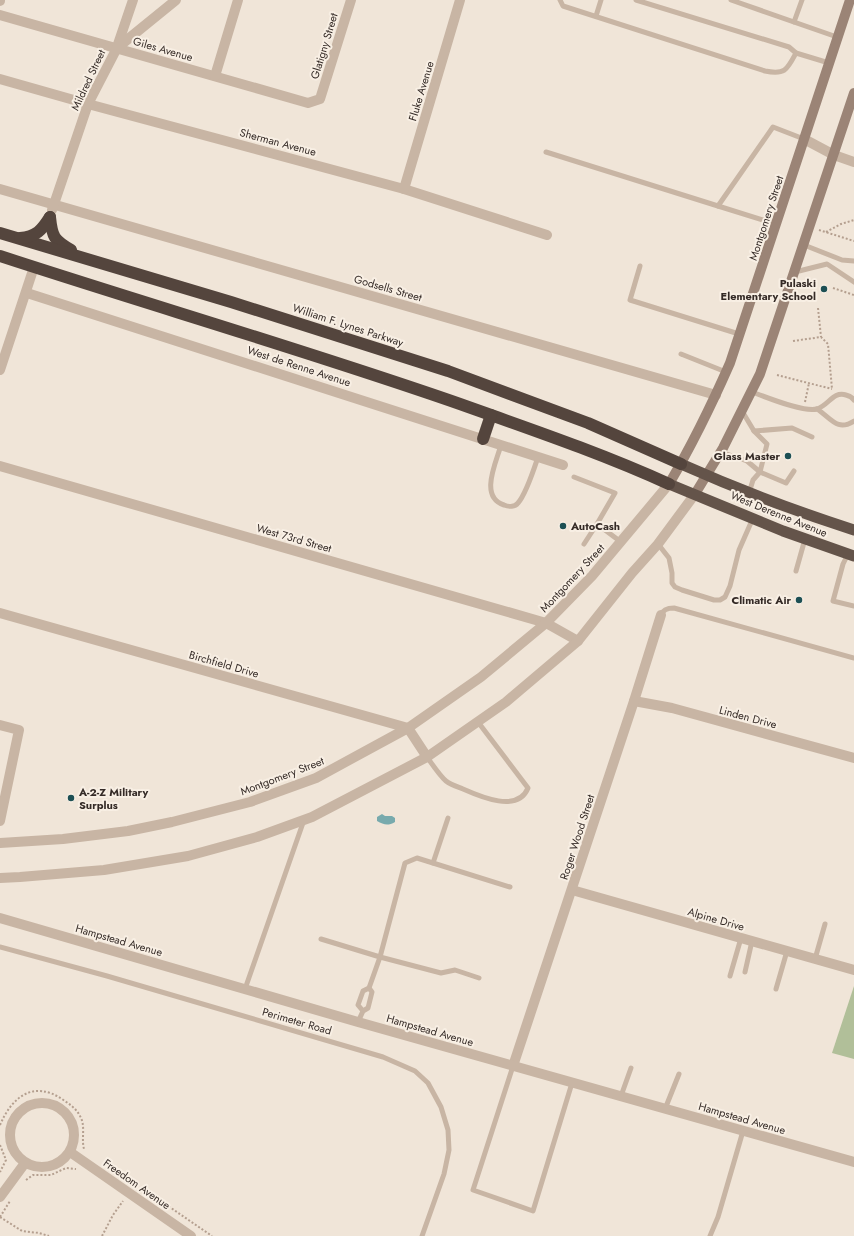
<svg xmlns="http://www.w3.org/2000/svg" width="854" height="1236" font-family="Jost,sans-serif">
	<rect width="100%" height="100%" fill="#f0e5d8"/>
	<polygon fill="#b1bf99" points="854,986 854,1059 832,1053"/>
	<path fill="#78aaad" d="M382,814L385,816H392L395,818V822C388,826 384,825 377,821V817Z"/>
	<g fill="none" stroke-linecap="round" stroke-linejoin="round">
		<g stroke="#b49f8f" stroke-width="2" stroke-dasharray="2 2" stroke-linecap="butt">
			<polyline points="819,230 854,241"/>
			<polyline points="826,232 841,224 854,220"/>
			<polyline points="833,288 854,295"/>
			<polyline points="818,308 821,337"/>
			<polyline points="793,341 821,337 828,344 832,389"/>
			<polyline points="777,375 832,389"/>
			<polyline points="805,402 809,383"/>
			<path d="M0,1125C12,1097 33,1080 62,1099C69,1104 76,1108 80,1116C86,1126 81,1138 84,1149"/>
			<polyline points="0,1145 6,1160 0,1172"/>
			<polyline points="26,1180 33,1175 51,1175 66,1168 76,1169"/>
			<polyline points="152,1195 212,1236"/>
			<polyline points="0,1217 10,1201"/>
			<polyline points="0,1217 22,1231 39,1233 49,1236"/>
			<polyline points="102,1236 113,1215 123,1201"/>
		</g>
		<g stroke="#c8b5a4" stroke-width="5">
			<path d="M560,0L563,6L765,71C785,75 787,70 796,53"/>
			<polyline points="636,0 789,47 796,53 829,63"/>
			<polyline points="731,0 837,37"/>
			<polyline points="596,16 601,0"/>
			<polyline points="794,22 802,0"/>
			<polyline points="546,152 718,206"/>
			<polyline points="776,224 718,206 773,127 804,139"/>
			<polyline points="804,245 842,260 854,261"/>
			<polyline points="640,266 630,300 739,334"/>
			<polyline points="795,272 827,264 854,282"/>
			<polyline points="681,354 726,372"/>
			<path d="M752,392C766,397 804,413 817,409C829,405 833,391 846,395C850,396 852,397 854,400"/>
			<path d="M817,409C831,418 837,432 854,421"/>
			<polyline points="742,411 754,431 792,428 812,437"/>
			<path d="M501,445C496,463 479,497 504,505C509,507 515,507 518,503C526,494 534,469 538,457"/>
			<polyline points="721,452 747,461 760,472 786,483 794,471"/>
			<polyline points="574,477 615,493 597,524 621,542"/>
			<polyline points="749,493 753,480 760,472 767,444 754,431"/>
			<polyline points="584,544 597,524"/>
			<polyline points="658,544 669,558 672,573 672,583 675,587 682,590 714,600 720,600 725,597 730,586 739,550 753,518"/>
			<polyline points="848,554 843,564 833,601 854,606"/>
			<polyline points="796,571 805,539"/>
			<path d="M661,615C663,609 668,608 674,608L854,658"/>
			<path d="M427,757C432,764 440,776 446,781C451,785 458,787 463,789C481,797 518,813 528,788L478,722"/>
			<polyline points="433,863 448,818"/>
			<polyline points="321,939 380,957 441,973 455,970 479,978"/>
			<polyline points="0,947 107,976 383,1057 415,1071 428,1083 441,1107 448,1130 449,1150 444,1174 422,1236"/>
			<polyline points="815,959 825,924"/>
			<polyline points="745,972 752,941"/>
			<polyline points="730,976 741,938"/>
			<polyline points="369,988 380,957 405,863 417,858 510,887"/>
			<polyline points="245,989 304,820"/>
			<polyline points="776,989 787,951"/>
			<polyline points="358,1022 363,1011 368,1008 372,992 369,988 363,991 358,1005 363,1011"/>
			<polyline points="513,1066 473,1190 533,1211 572,1083"/>
			<polyline points="621,1096 631,1068"/>
			<polyline points="665,1109 679,1074"/>
			<polyline points="710,1236 718,1217 743,1131"/>
		</g>
		<g stroke="#c8b5a4" stroke-width="10">
			<polyline points="0,1 0,0"/>
			<polyline points="0,15 308,103 320,99 351,0"/>
			<polyline points="117,47 133,0"/>
			<polyline points="215,76 238,0"/>
			<polyline points="0,79 88,104 404,189 547,235"/>
			<polyline points="804,139 834,155 854,162"/>
			<polyline points="0,189 716,395"/>
			<polyline points="404,189 460,0"/>
			<polyline points="52,210 88,104 117,48 176,0"/>
			<polyline points="27,293 563,465"/>
			<polyline points="0,370 34,267"/>
			<polyline points="0,466 546,623 578,641"/>
			<polyline points="0,613 408,728 427,757"/>
			<polyline points="634,701 672,708 854,758"/>
			<polyline points="0,725 19,730 0,821"/>
			<polyline points="572,890 854,970"/>
			<polyline points="513,1066 634,701 661,615"/>
			<circle cx="42" cy="1135" r="32"/>
			<polyline points="70,1152 191,1236"/>
			<polyline points="0,1197 25,1163"/>
		</g>
		<g stroke="#c8b5a4" stroke-width="10">
			<polyline points="0,843 63,839 128,831 172,822 250,802 316,778 408,728 481,677 546,623 592,576 669,484"/>
			<polyline points="0,878 20,877 104,870 188,856 257,837 312,817 427,757 506,702 578,641 632,573 658,544 695,494"/>
			<polyline points="0,918 358,1022 854,1162"/>
		</g>
		<g stroke="#9b8476" stroke-width="10">
			<path d="M669,484C692,445 712,404 730,363L850,0"/>
			<polyline points="695,494 723,448 760,374 854,93"/>
		</g>
		<g stroke="#64544a" stroke-width="11">
			<path d="M681,464C737,489 795,511 854,530"/>
			<polyline points="669,484 783,531 854,556"/>
		</g>
		<g stroke="#54453d" stroke-width="12">
			<path d="M50,217C52,237 54,240 71,250"/>
			<polyline points="0,233 231,302 448,371 588,423 681,464"/>
			<path d="M20,238C36,237 42,230 50,217"/>
			<path d="M0,256C153,306 308,351 460,404C530,429 601,453 669,484"/>
			<polyline points="483,439 491,415"/>
		</g>
	</g>
	<g fill="#1c4f54" stroke="#f8efe4" stroke-width="1.5">
		<circle cx="824" cy="289" r="4"/>
		<circle cx="788" cy="456" r="4"/>
		<circle cx="563" cy="526" r="4"/>
		<circle cx="799" cy="600" r="4"/>
		<circle cx="71" cy="798" r="4"/>
	</g>
	<g text-anchor="middle" dominant-baseline="central" stroke-width="4" stroke-linejoin="round" paint-order="stroke">
		<g font-size="11" fill="#342a26" stroke="#f8efe4">
			<text transform="translate(324 46) rotate(-73)">Glatigny Street</text>
			<text transform="translate(163 49) rotate(16)">Giles Avenue</text>
			<text transform="translate(88 80) rotate(-65)">Mildred Street</text>
			<text transform="translate(421 91) rotate(-73)">Fluke Avenue</text>
			<text transform="translate(278 142) rotate(15)">Sherman Avenue</text>
			<text transform="translate(766 218) rotate(-72)">Montgomery Street</text>
			<text transform="translate(388 288) rotate(16)">Godsells Street</text>
			<text transform="translate(348 325) rotate(18)">William F. Lynes Parkway</text>
			<text transform="translate(299 366) rotate(18)">West de Renne Avenue</text>
			<text transform="translate(779 514) rotate(22)">West Derenne Avenue</text>
			<text transform="translate(294 538) rotate(16)">West 73rd Street</text>
			<text transform="translate(572 578) rotate(-47)">Montgomery Street</text>
			<text transform="translate(224 664) rotate(16)">Birchfield Drive</text>
			<text transform="translate(748 717) rotate(15)">Linden Drive</text>
			<text transform="translate(282 776) rotate(-21)">Montgomery Street</text>
			<text transform="translate(577 837) rotate(-72)">Roger Wood Street</text>
			<text transform="translate(716 919) rotate(16)">Alpine Drive</text>
			<text transform="translate(119 940) rotate(16)">Hampstead Avenue</text>
			<text transform="translate(297 1021) rotate(16)">Perimeter Road</text>
			<text transform="translate(430 1030) rotate(16)">Hampstead Avenue</text>
			<text transform="translate(742 1118) rotate(16)">Hampstead Avenue</text>
			<text transform="translate(137 1184) rotate(35)">Freedom Avenue</text>
		</g>
		<g font-size="11" font-weight="bold" fill="#342a26" stroke="#f8efe4" text-anchor="end">
			<text x="816" y="283">Pulaski<tspan x="816" dy="13">Elementary School</tspan></text>
			<text x="780" y="456">Glass Master</text>
			<text x="571" y="526" text-anchor="start">AutoCash</text>
			<text x="791" y="600">Climatic Air</text>
			<text x="79" y="792" text-anchor="start">A-2-Z Military<tspan x="79" dy="13">Surplus</tspan></text>
		</g>
	</g>
</svg>
